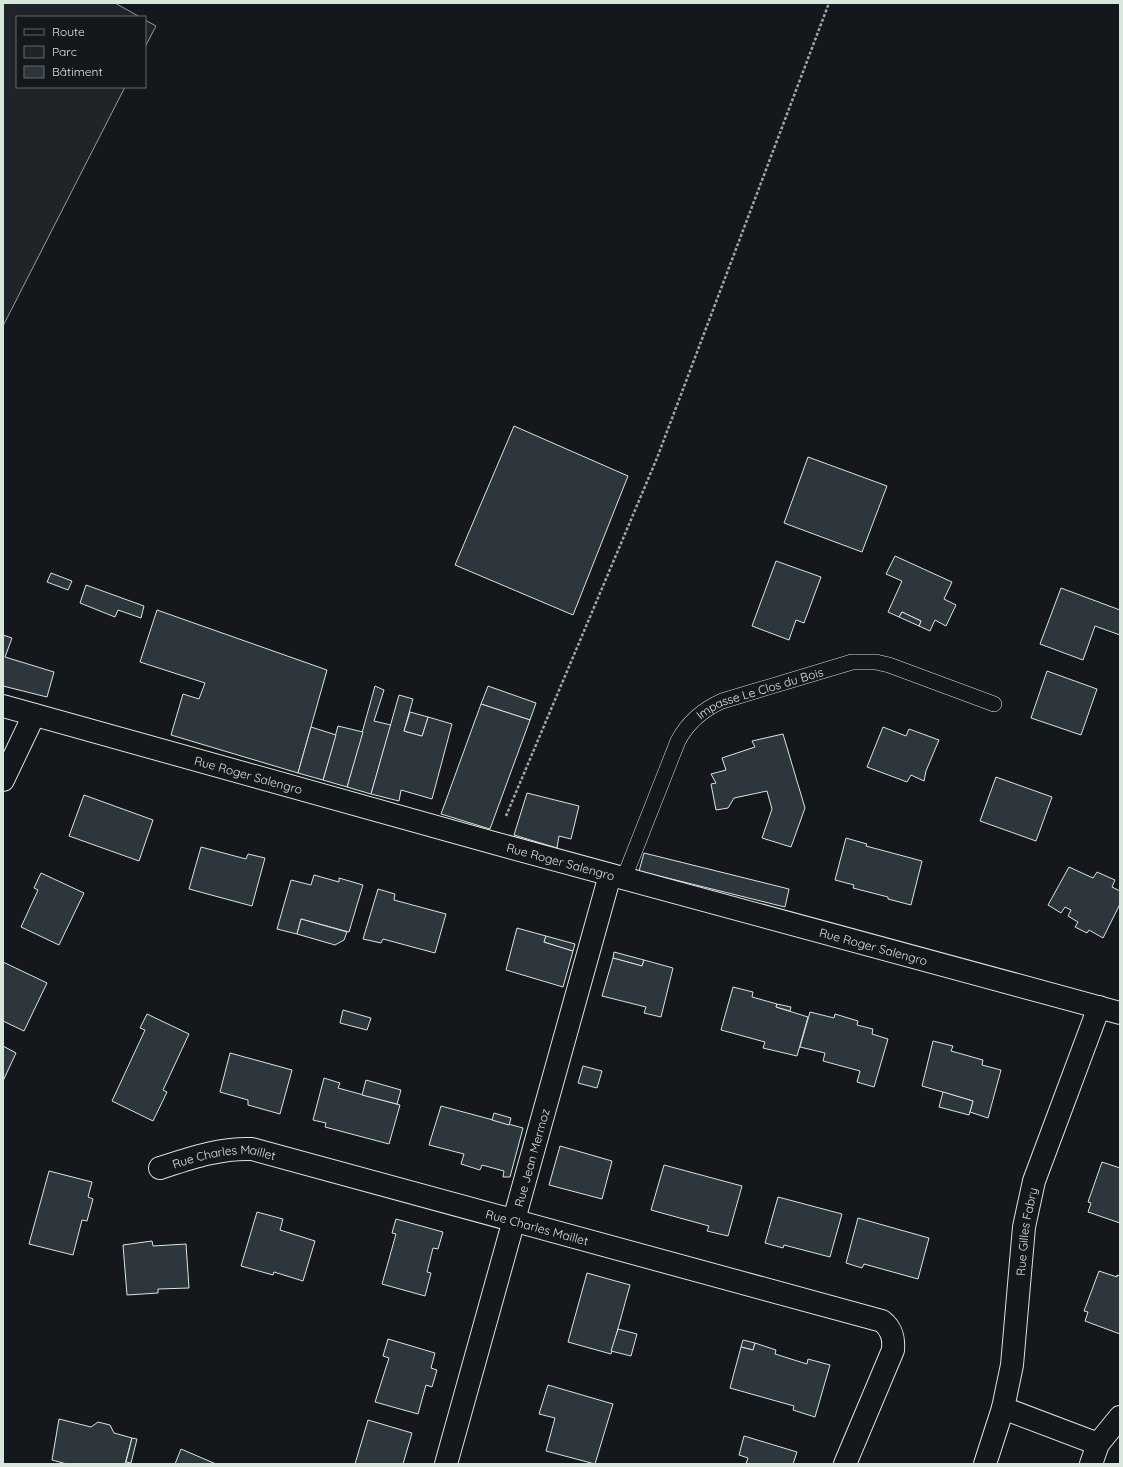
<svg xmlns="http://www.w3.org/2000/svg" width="1123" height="1467" font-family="Quicksand,sans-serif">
	<rect width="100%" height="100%" fill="#14181c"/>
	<g fill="#202428" stroke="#939e99">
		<polygon points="3,3 115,3 140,17 17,17 17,87 125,87 3,326"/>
		<polygon points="145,20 156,26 145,47"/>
	</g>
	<g fill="#2c363c" stroke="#d8e6dc">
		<polygon points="514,426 628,476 573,615 455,565"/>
		<polygon points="808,457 887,486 862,552 784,523"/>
		<polygon points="895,556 952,582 944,599 956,605 946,626 935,620 930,631 919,626 921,621 902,612 899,617 888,612 902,581 886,574"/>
		<polygon points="776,561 821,577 804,623 796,620 789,640 752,626"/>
		<polygon points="51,573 72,581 68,590 47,582"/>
		<polygon points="86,585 144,606 141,618 118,610 115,617 80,603"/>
		<polygon points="1061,588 1120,610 1120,635 1095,626 1083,660 1040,644"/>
		<polygon points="157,610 327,670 298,773 171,735 183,694 199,699 205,683 140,662"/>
		<polygon points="902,612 921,621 919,626 899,617"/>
		<polygon points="3,635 12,638 5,657 54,672 47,697 3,686"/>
		<polygon points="1047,671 1097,689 1081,735 1031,718"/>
		<polygon points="375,686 384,690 374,721 391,725 371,794 347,787"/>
		<polygon points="488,686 536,703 530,720 481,704"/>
		<polygon points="399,695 413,699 404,731 422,736 428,717 452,724 432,799 401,790 399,801 371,794"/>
		<polygon points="481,704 530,720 490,829 441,814"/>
		<polygon points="410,712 428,717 422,736 404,731"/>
		<polygon points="338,726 363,732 347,787 323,780"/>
		<polygon points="311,727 336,735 323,780 298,773"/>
		<polygon points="883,727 906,736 909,729 939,740 926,771 924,781 911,775 907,782 867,767"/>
		<polygon points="783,734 805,808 791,847 762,838 772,809 767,791 734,798 728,808 716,810 711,784 716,783 711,774 726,770 722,758 755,747 752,741"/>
		<polygon points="996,777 1052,797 1036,841 980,821"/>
		<polygon points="527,793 579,806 571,839 559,836 557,848 514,835"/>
		<polygon points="84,795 153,820 139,861 69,836"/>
		<polygon points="846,838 867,844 866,846 922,861 911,905 888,899 888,897 853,888 854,885 835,880"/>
		<polygon points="201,847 246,859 248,854 265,858 252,906 189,889"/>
		<polygon points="644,853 789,889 785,907 639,871"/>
		<polygon points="1069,867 1093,878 1097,872 1115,880 1112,887 1120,891 1120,904 1103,938 1089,930 1087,933 1075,927 1078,922 1068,916 1071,910 1065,907 1061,913 1048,905"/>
		<polygon points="41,873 84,893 59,945 21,927 38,890 34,888"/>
		<polygon points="314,875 339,882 339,878 363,885 349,932 301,919 297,934 277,929 291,880 311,885"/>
		<polygon points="378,889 395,894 394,900 446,914 435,953 383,939 381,943 363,939"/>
		<polygon points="301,919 347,932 344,940 335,945 297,934"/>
		<polygon points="517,928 546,936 544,942 573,951 563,987 506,970"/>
		<polygon points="546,936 575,944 573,951 544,942"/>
		<polygon points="614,952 644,960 642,966 613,958"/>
		<polygon points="613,958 642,966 644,960 673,968 661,1017 644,1013 646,1007 602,996"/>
		<polygon points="3,962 47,983 24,1031 3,1021"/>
		<polygon points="733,987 753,992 752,997 777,1004 776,1007 808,1017 797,1056 763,1048 765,1042 721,1030"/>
		<polygon points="777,1004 791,1007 790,1011 776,1007"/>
		<polygon points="343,1010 371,1018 367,1030 340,1023"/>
		<polygon points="810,1012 834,1018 835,1014 858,1021 857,1025 873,1029 872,1034 888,1039 874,1087 857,1082 860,1071 823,1061 825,1053 800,1047"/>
		<polygon points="147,1014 189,1034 163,1090 167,1092 153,1121 112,1101 145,1030 140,1028"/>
		<polygon points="933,1041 953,1046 951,1051 983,1060 982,1065 1001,1070 988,1118 970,1112 973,1101 922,1086"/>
		<polygon points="3,1046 16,1053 3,1081"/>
		<polygon points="230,1053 292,1070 280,1114 248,1105 248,1100 220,1092"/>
		<polygon points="583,1066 602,1071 597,1088 578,1083"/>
		<polygon points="324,1078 340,1083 338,1088 400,1105 389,1144 325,1127 326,1123 313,1120"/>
		<polygon points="366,1080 401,1090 397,1104 362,1095"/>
		<polygon points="943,1092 973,1101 969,1115 939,1107"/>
		<polygon points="441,1106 523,1128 510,1177 503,1177 504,1171 482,1165 480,1170 461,1164 464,1154 429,1145"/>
		<polygon points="494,1113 511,1118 509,1125 492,1120"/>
		<polygon points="560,1146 612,1161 602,1199 549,1185"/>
		<polygon points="1102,1162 1120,1168 1120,1223 1088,1212 1091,1203 1088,1202"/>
		<polygon points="664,1165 742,1186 728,1236 707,1231 709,1226 651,1210"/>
		<polygon points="49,1171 92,1182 88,1197 93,1199 87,1221 82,1220 73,1255 29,1244"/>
		<polygon points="778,1197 842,1214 830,1257 784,1245 783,1248 765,1243"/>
		<polygon points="257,1212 283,1219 280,1230 315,1241 303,1281 274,1272 273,1275 241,1266"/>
		<polygon points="858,1218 929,1238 918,1279 864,1264 862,1268 846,1263"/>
		<polygon points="396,1219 443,1232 438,1249 433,1248 427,1272 431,1273 425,1296 382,1284 396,1234 392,1233"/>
		<polygon points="152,1241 153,1246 186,1244 189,1288 158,1289 158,1293 127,1295 123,1245"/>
		<polygon points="1099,1271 1117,1277 1117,1275 1120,1276 1120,1334 1085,1321 1088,1312 1084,1311"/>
		<polygon points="587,1273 630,1285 611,1354 568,1342"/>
		<polygon points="618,1329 637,1334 631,1356 611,1351"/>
		<polygon points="388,1339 435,1353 431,1368 437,1370 432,1387 426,1385 418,1414 375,1402 389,1358 383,1356"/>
		<polygon points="743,1340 755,1343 753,1350 741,1347"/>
		<polygon points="755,1343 776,1350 775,1354 807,1364 808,1359 830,1365 815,1417 793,1410 794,1406 730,1388 741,1347 753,1350"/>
		<polygon points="548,1385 613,1404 595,1464 546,1451 555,1418 539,1414"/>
		<polygon points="59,1419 91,1427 98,1422 110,1425 114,1433 132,1438 125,1464 67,1464 52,1460"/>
		<polygon points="368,1420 412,1433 403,1464 355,1464"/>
		<polygon points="744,1436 797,1452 793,1464 746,1464 748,1458 739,1455"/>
		<polygon points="132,1438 137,1439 131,1463 126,1462"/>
		<polygon points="181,1449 216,1464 175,1464"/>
	</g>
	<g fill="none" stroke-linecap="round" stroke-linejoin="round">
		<g stroke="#d8e6dc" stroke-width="16">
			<g id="lane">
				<path id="s1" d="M624,878L678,741C688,722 702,710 722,701L852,662H876L889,665L994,704"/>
			</g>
		</g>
		<g stroke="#d8e6dc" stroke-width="24">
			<g id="street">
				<path id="s2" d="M3,706L494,843L1120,1013"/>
				<polyline points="3,780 34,715"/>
				<path id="s3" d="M160,1168C191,1158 219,1148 252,1149L882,1321C892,1329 894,1338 893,1350L845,1464"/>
				<polyline points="1003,1408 1098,1444 1091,1464"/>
				<polyline points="1098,1444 1120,1417"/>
				<path id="s4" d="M446,1464L610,875"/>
				<path id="s5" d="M985,1464L1003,1408L1012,1365L1024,1227L1034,1181L1099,1007"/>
			</g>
		</g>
		<polyline stroke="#9da8a2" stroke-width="2.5" stroke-dasharray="3 2" stroke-linecap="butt" points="506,816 657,458 829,3"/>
		<use href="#lane" stroke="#14181c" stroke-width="15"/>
		<use href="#street" stroke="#14181c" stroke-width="22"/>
	</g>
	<g text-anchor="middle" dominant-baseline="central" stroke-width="3" stroke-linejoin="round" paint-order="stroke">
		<g font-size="12" fill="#d8e6dc" stroke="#14181c">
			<text stroke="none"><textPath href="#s1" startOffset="246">Impasse Le Clos du Bois</textPath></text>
			<text stroke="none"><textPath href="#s2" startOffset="255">Rue Roger Salengro</textPath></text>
			<text stroke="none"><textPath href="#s2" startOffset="579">Rue Roger Salengro</textPath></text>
			<text stroke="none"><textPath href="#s2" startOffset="903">Rue Roger Salengro</textPath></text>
			<text stroke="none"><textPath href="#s4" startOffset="318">Rue Jean Mermoz</textPath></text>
			<text stroke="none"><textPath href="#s3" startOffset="66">Rue Charles Maillet</textPath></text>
			<text stroke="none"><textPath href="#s3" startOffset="390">Rue Charles Maillet</textPath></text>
			<text stroke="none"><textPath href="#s5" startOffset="237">Rue Gilles Fabry</textPath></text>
		</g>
	</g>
	<rect width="1123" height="1467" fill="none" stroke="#d8e6dc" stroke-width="8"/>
	<rect x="16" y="16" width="130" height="72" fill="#14181c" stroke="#626a69"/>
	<rect x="24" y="29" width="20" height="6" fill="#14181c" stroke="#626a69"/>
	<text x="52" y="36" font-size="12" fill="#d8e6dc">Route</text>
	<rect x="24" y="46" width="20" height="12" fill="#202428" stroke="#626a69"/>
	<text x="52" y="56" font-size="12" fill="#d8e6dc">Parc</text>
	<rect x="24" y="66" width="20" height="12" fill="#2c363c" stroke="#626a69"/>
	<text x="52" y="76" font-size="12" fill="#d8e6dc">Bâtiment</text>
</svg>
